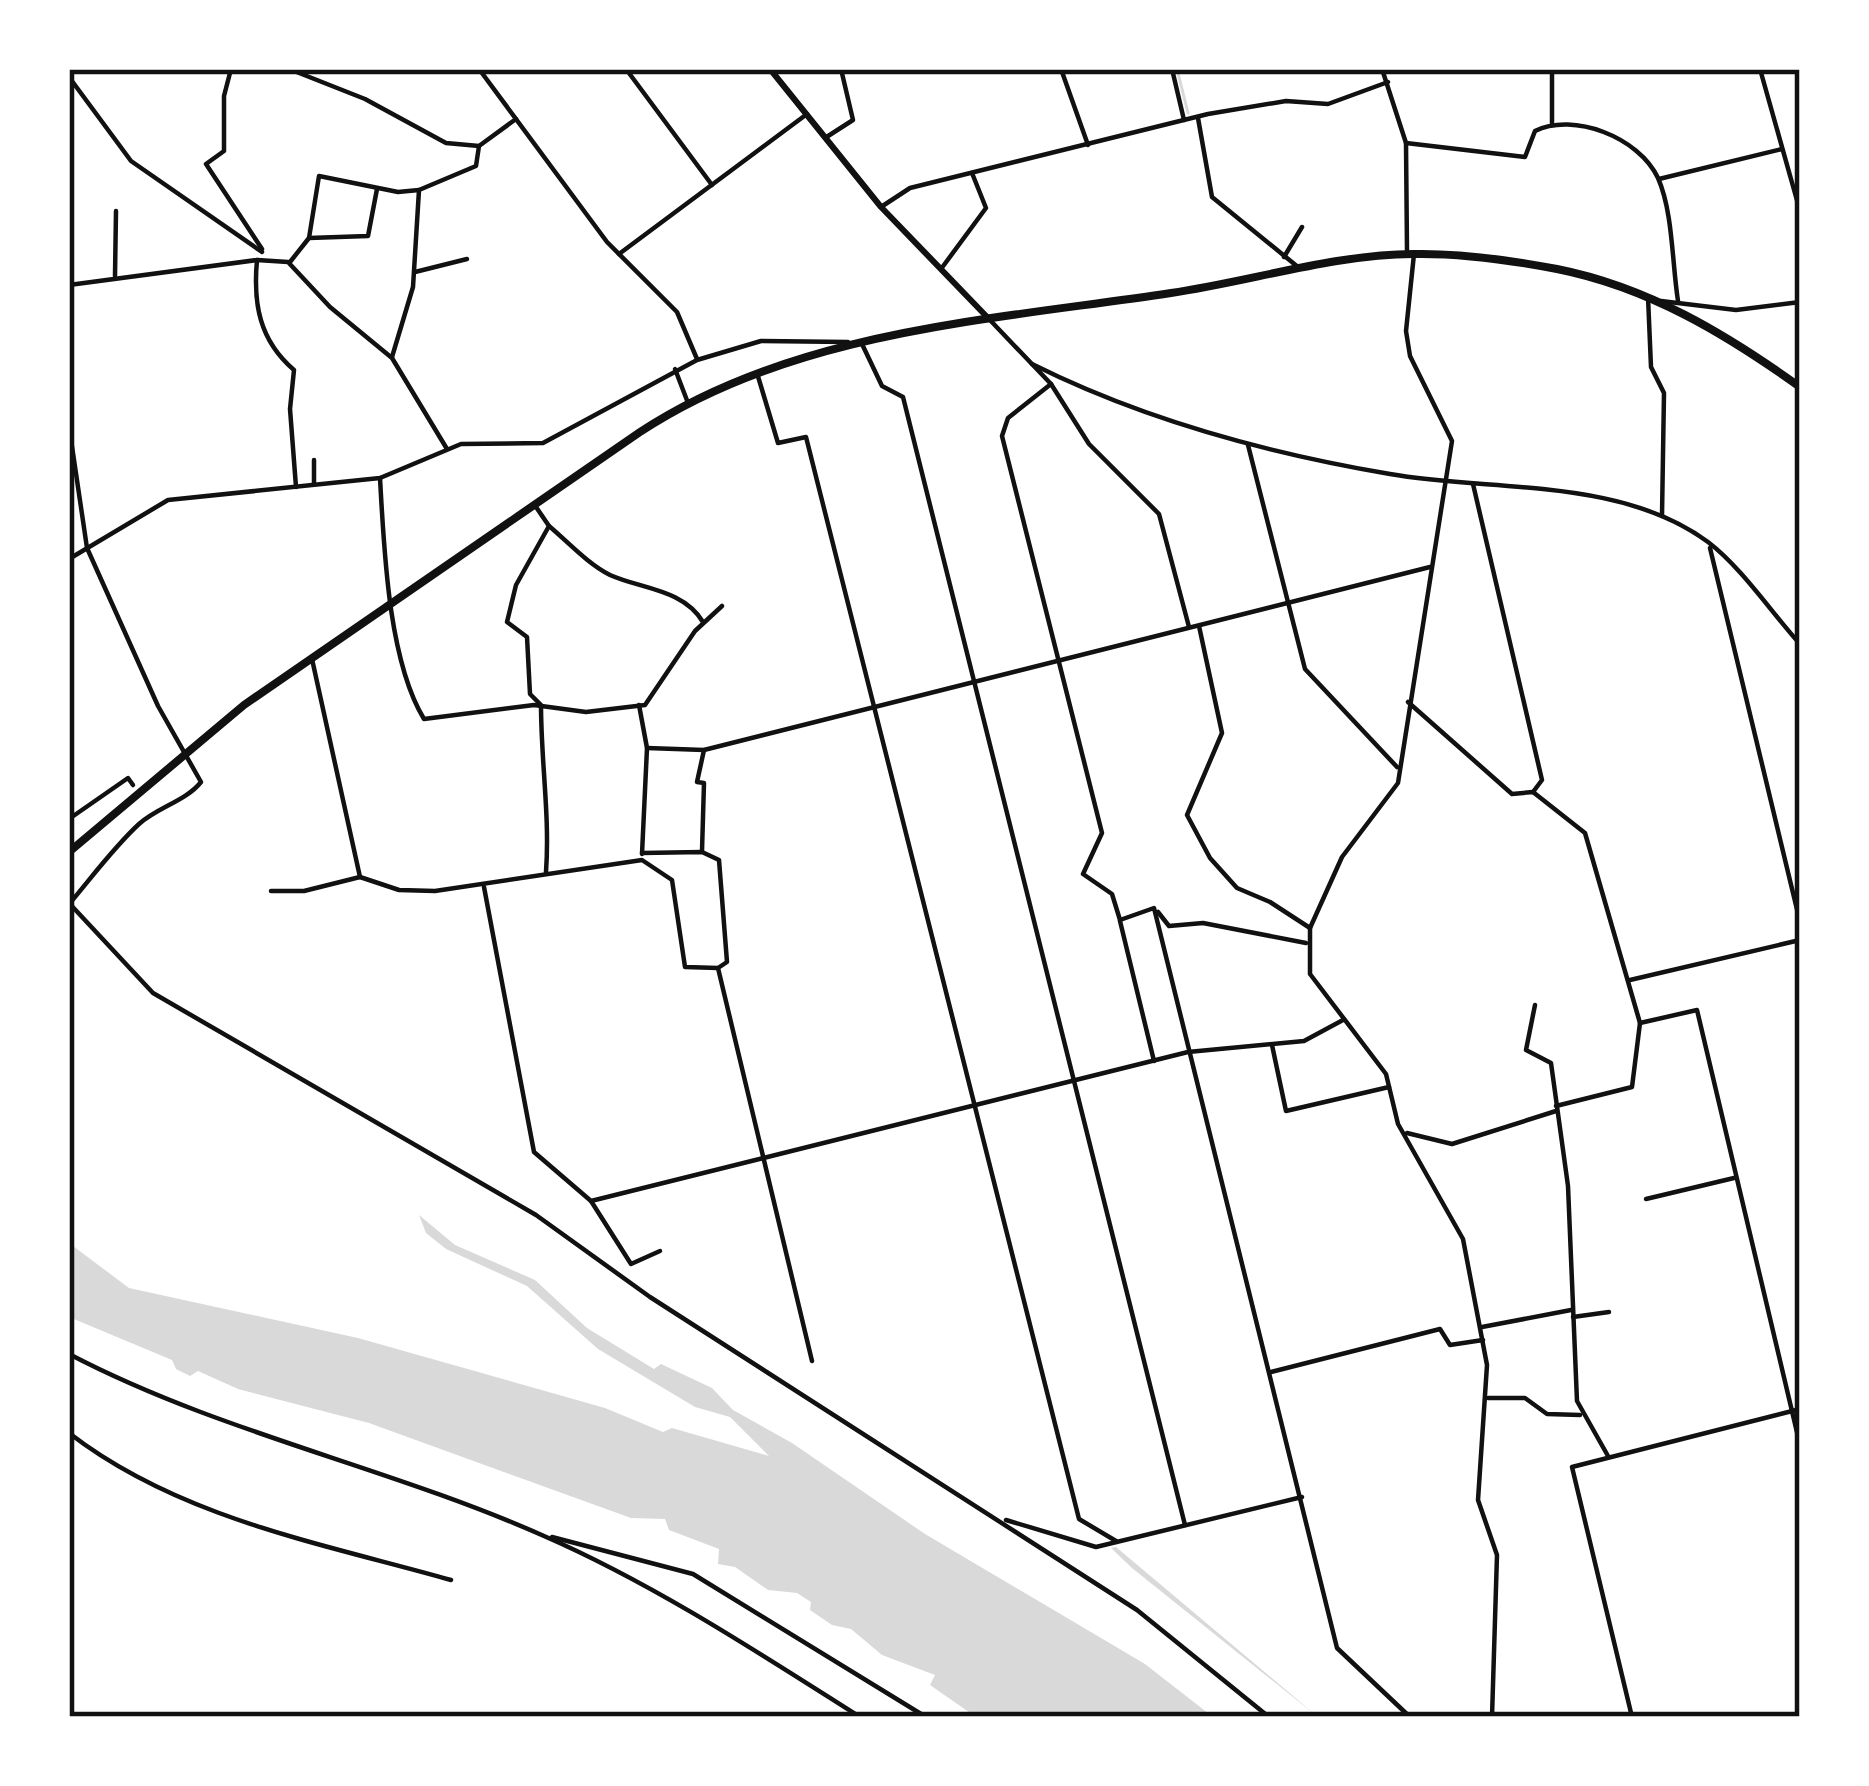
<svg xmlns="http://www.w3.org/2000/svg" width="1869" height="1786" font-family="'Sofia Sans Condensed',sans-serif">
	<rect width="100%" height="100%" fill="#fff"/>
	<g fill="#d9d9d9">
		<polygon points="419,1215 455,1245 535,1280 587,1328 654,1369 661,1364 712,1388 733,1410 792,1443 925,1534 1145,1664 1213,1717 976,1717 930,1685 935,1675 882,1655 851,1629 832,1625 810,1610 811,1602 797,1593 768,1590 735,1567 718,1564 719,1549 669,1530 665,1519 631,1518 369,1423 238,1389 198,1371 190,1376 176,1369 172,1360 69,1317 69,1243 129,1288 358,1338 605,1408 663,1432 672,1428 769,1456 730,1417 695,1407 598,1349 527,1286 446,1249 426,1233"/>
		<polygon points="1116,1547 1318,1717 1132,1568 1111,1548"/>
	</g>
	<g fill="none" stroke-linecap="round" stroke-linejoin="round">
		<polyline stroke="#d9d9d9" stroke-width="3" points="1177,69 1188,113"/>
		<g stroke="#111" stroke-width="4.5">
			<polyline points="231,69 224,96 224,151 206,164 262,249"/>
			<polyline points="289,69 365,99 446,143 479,146 516,119"/>
			<polyline points="479,69 607,242 677,312 697,359"/>
			<polyline points="626,69 712,185"/>
			<polyline points="1061,69 1088,145"/>
			<polyline points="1172,69 1184,120"/>
			<polyline points="1382,69 1406,143 1407,251"/>
			<polyline points="1760,69 1800,211"/>
			<polyline points="69,77 131,161 262,252"/>
			<polyline points="1198,118 1212,197 1298,267"/>
			<polyline points="1552,123 1552,69"/>
			<polyline points="825,138 853,120 841,69"/>
			<path d="M1406,143L1525,157L1535,131C1573,112 1639,137 1658,178C1673,212 1672,263 1678,301"/>
			<polyline points="1659,179 1782,149"/>
			<polyline points="881,207 910,188 1208,114 1286,101 1328,104 1388,82"/>
			<polyline points="309,238 319,176 398,192 419,190"/>
			<polyline points="619,254 807,114"/>
			<polyline points="1414,254 1406,331 1410,356 1452,441 1398,783 1342,857 1310,928 1310,974 1386,1074 1398,1124 1463,1239 1487,1365 1478,1500 1497,1555 1492,1717"/>
			<polyline points="1284,257 1302,227"/>
			<path d="M257,260C253,303 259,340 294,370L290,409L296,487"/>
			<polyline points="290,262 309,238 368,236 377,189"/>
			<polyline points="941,269 986,208 972,173"/>
			<polyline points="415,272 467,259"/>
			<polyline points="115,276 116,211"/>
			<polyline points="69,285 257,260 288,262 330,307 392,358 447,449"/>
			<polyline points="1648,297 1651,367 1664,393 1662,516"/>
			<polyline points="1661,301 1736,310 1800,302"/>
			<polyline points="989,319 1051,384 1089,444 1159,514 1189,627"/>
			<polyline points="862,344 882,386 903,397 1185,1525"/>
			<polyline points="392,357 413,287 419,190 476,166 479,146"/>
			<path d="M1032,364C1144,420 1266,453 1390,474C1493,492 1620,477 1708,542C1742,568 1771,612 1800,644"/>
			<polyline points="675,369 688,403"/>
			<polyline points="757,373 778,443 806,437 1079,1519 1116,1541"/>
			<polyline points="1051,384 1008,418 1002,436 1102,833 1083,874 1112,894 1120,920 1154,908 1337,1648 1410,1717"/>
			<path d="M69,426L87,548L158,706L201,782C186,801 158,807 139,824C114,847 92,877 70,903"/>
			<polyline points="1248,445 1305,669 1397,767"/>
			<path d="M380,478C384,547 388,660 424,719L534,705L586,712L645,705L695,631L722,606"/>
			<polyline points="314,484 314,460"/>
			<polyline points="1473,484 1542,780 1533,792"/>
			<path d="M534,504L549,526L516,585L507,622L527,637L530,694L541,705C541,762 550,816 546,872"/>
			<path d="M549,526C568,542 588,564 610,575C641,589 683,589 703,622"/>
			<polyline points="1710,548 1800,922"/>
			<polyline points="69,559 168,500 380,478 461,444 543,443 697,360 761,341 848,342"/>
			<polyline points="1199,626 1222,733 1187,815 1210,858 1237,888 1270,902 1310,928"/>
			<polyline points="312,659 360,877 399,890 435,891 642,860 672,880 685,967 718,968"/>
			<polyline points="1408,702 1512,794 1533,792 1585,833 1640,1023 1632,1087 1556,1106"/>
			<polyline points="639,705 647,748 642,854"/>
			<polyline points="647,748 704,750 1430,567"/>
			<polyline points="69,819 128,778 133,785"/>
			<polyline points="702,851 704,783 697,782 704,750"/>
			<polyline points="642,853 702,852 719,860 727,962 718,968 812,1361"/>
			<polyline points="484,887 534,1152 591,1201 1188,1052 1304,1041 1343,1020"/>
			<polyline points="271,891 304,891 360,877"/>
			<polyline points="69,903 153,993 536,1215 650,1297 1137,1610 1269,1717"/>
			<polyline points="1158,912 1169,926 1203,923 1306,943"/>
			<polyline points="1120,921 1154,1061"/>
			<polyline points="1630,980 1800,940"/>
			<polyline points="1535,1005 1526,1050 1551,1063 1568,1186 1577,1401 1608,1456"/>
			<polyline points="1640,1023 1697,1010 1800,1445"/>
			<polyline points="1272,1045 1286,1111 1389,1087"/>
			<polyline points="1407,1133 1452,1144 1556,1111"/>
			<polyline points="1646,1199 1734,1178"/>
			<polyline points="591,1201 631,1264 660,1251"/>
			<polyline points="1573,1317 1609,1312"/>
			<polyline points="1482,1327 1571,1310"/>
			<path d="M69,1354C220,1433 389,1467 544,1536C654,1584 759,1653 860,1717"/>
			<polyline points="1271,1372 1440,1329 1450,1345 1483,1340"/>
			<polyline points="1488,1398 1525,1398 1547,1414 1580,1415"/>
			<path d="M69,1433C179,1518 320,1543 451,1580"/>
			<polyline points="1006,1520 1096,1547 1302,1497"/>
			<polyline points="552,1537 693,1574 926,1717"/>
			<polyline points="1632,1717 1572,1467 1800,1409"/>
		</g>
		<polyline stroke="#111" stroke-width="6" points="770,69 881,207 989,319"/>
		<path stroke="#111" stroke-width="8" d="M69,852L244,705L640,432C795,330 993,320 1171,293C1248,282 1336,254 1413,254C1461,253 1510,260 1557,269C1648,287 1726,334 1800,387"/>
	</g>
	<rect width="1869" height="1786" fill="none" stroke="#ffffff" stroke-width="144"/>
	<rect x="72" y="72" width="1725" height="1642" fill="none" stroke="#111" stroke-width="4.5"/>
</svg>
